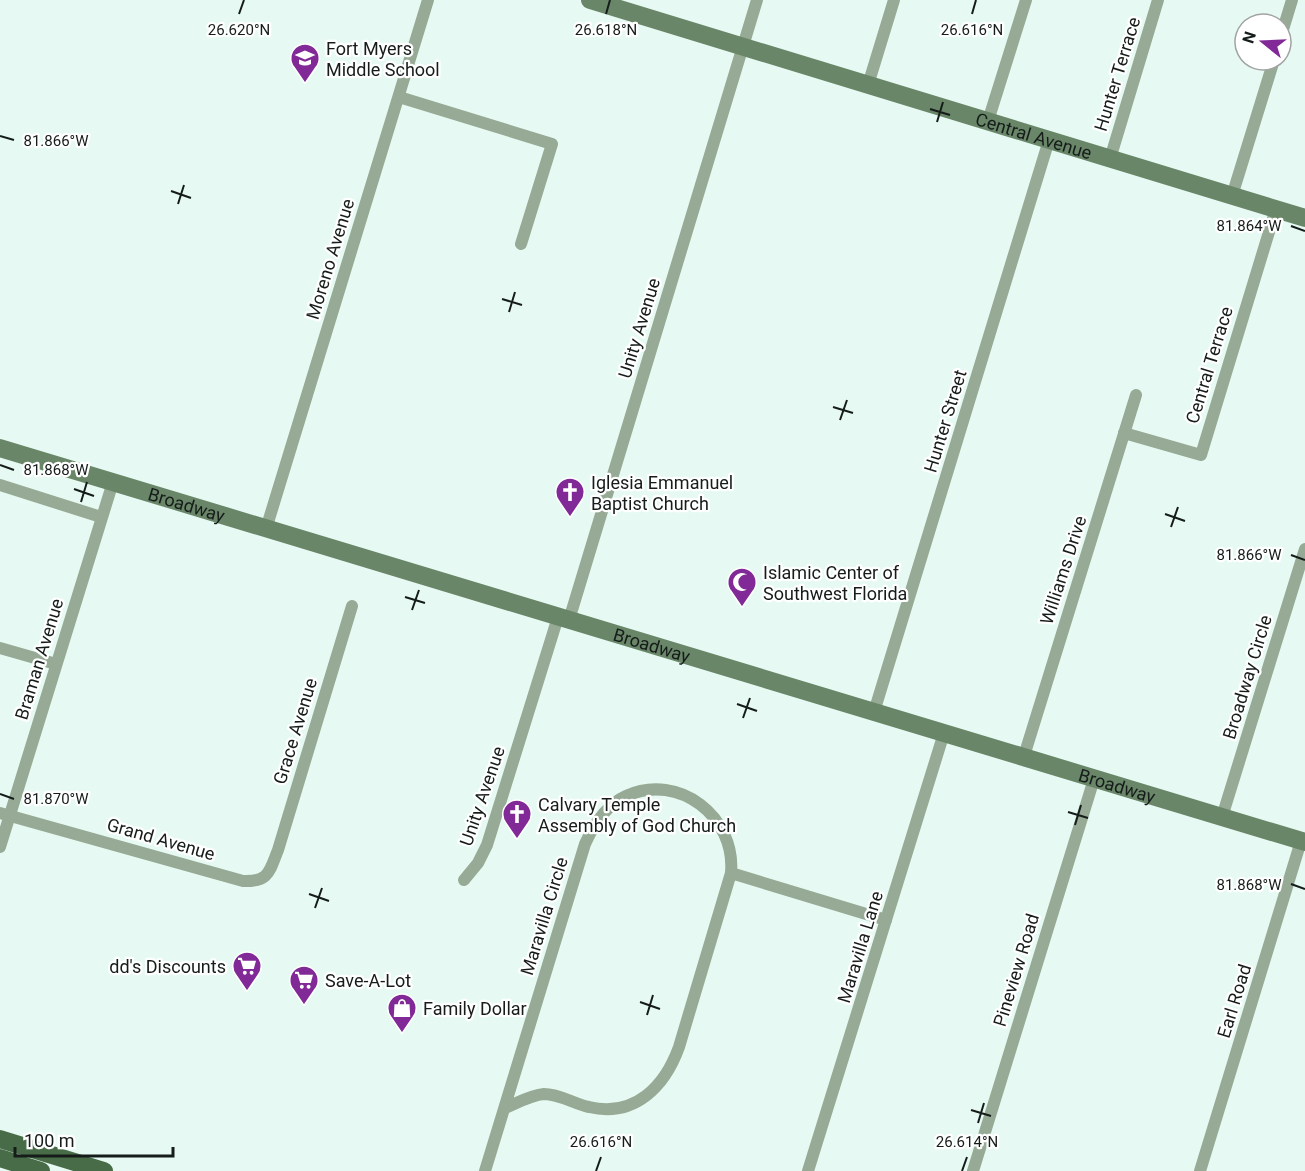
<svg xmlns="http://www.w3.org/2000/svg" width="1305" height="1171" font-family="Roboto,sans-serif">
	<rect width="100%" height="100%" fill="#e6faf3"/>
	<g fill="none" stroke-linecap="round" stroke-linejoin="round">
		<g stroke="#97aa95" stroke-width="12">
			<polyline points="1281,36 1292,0"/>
			<polyline points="868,85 894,0"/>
			<polyline points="399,97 552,144 521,244"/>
			<polyline points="988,121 1026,0"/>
			<polyline points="1110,159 1158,0"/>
			<polyline points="1232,196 1274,60"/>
			<polyline points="1124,433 1201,455 1276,209"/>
			<polyline points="0,485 101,517"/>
			<polyline points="266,529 428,0"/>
			<polyline points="569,620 757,0"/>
			<polyline points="0,648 56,664"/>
			<polyline points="874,712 1049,140"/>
			<polyline points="1024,756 1136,395"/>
			<path d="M0,813L243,881C269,882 269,872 278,850L352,606"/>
			<polyline points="1222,817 1305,549"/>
			<polyline points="0,847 113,482"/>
			<polyline points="731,873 886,920"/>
			<polyline points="464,880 478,863 487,845 558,617"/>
			<path d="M485,1171L585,844C594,824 606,805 626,796C679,772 736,817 731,873L679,1047C665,1086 635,1118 589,1107C574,1104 560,1094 544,1094C531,1095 517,1103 505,1108"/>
			<polyline points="808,1171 944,733"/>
			<polyline points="973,1171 1094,779"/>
			<polyline points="1200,1171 1301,841"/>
		</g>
		<g stroke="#6a8668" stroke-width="18">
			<path id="s1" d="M590,0L1305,218"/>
			<path id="s2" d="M0,448L1305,842"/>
		</g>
		<g stroke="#496c48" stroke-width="18">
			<polyline points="0,1139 104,1171"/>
			<polyline points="0,1158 41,1171"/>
		</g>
	</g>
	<path fill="none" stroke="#151c1a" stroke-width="2" d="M239,14L244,0M606,14L610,0M972,14L976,0M930,109L950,115M937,122L943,102M0,136L14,140M171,191L191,198M178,204L184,185M1291,226L1305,231M502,299L522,305M509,312L515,292M833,407L853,413M840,420L847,400M0,465L14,470M74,489L94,496M81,502L87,482M1165,514L1185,521M1171,527L1178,507M1291,555L1305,560M405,597L425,603M412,610L419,590M737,704L757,711M743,718L750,698M0,794L14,799M1068,812L1088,818M1075,825L1081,805M1291,884L1305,889M309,894L329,901M315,908L322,888M640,1002L660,1009M647,1015L653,995M971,1110L991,1116M978,1123L984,1103M596,1171L601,1157M962,1171L967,1157"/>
	<defs>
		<g id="school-pin" transform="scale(1.5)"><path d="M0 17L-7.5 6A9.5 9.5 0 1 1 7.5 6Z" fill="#802997" stroke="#fff"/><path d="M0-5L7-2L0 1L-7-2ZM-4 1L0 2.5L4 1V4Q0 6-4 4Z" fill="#fff"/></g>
		<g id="church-pin" transform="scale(1.5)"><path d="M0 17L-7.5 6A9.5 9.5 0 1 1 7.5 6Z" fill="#802997" stroke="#fff"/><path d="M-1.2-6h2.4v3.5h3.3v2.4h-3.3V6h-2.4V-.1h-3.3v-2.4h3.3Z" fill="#fff"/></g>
		<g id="mosque-pin" transform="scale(1.5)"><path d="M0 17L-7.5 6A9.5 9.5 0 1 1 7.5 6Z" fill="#802997" stroke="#fff"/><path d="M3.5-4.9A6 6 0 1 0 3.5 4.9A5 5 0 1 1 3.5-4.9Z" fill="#fff"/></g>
		<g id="supermarket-pin" transform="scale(1.5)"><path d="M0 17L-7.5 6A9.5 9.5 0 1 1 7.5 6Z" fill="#802997" stroke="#fff"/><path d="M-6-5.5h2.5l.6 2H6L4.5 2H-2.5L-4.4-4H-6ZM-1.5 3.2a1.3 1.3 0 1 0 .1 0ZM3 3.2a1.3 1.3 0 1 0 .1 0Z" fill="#fff"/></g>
		<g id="shop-pin" transform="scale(1.5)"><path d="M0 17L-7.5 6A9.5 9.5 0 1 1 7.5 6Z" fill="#802997" stroke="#fff"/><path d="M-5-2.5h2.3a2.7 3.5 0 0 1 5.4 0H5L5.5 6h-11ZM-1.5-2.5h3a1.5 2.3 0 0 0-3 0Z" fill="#fff"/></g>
	</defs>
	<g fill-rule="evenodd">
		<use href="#school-pin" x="305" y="58"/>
		<use href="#church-pin" x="570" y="492"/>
		<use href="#mosque-pin" x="742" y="582"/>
		<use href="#church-pin" x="517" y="814"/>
		<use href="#supermarket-pin" x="247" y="966"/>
		<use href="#supermarket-pin" x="304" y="980"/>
		<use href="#shop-pin" x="402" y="1008"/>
	</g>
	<g text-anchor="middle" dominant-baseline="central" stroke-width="4.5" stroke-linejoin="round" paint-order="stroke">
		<g font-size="18" fill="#151c1a" stroke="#fff" text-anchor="start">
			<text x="326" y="48">Fort Myers<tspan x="326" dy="21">Middle School</tspan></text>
			<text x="591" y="482">Iglesia Emmanuel<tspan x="591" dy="21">Baptist Church</tspan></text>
			<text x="763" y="572">Islamic Center of<tspan x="763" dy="21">Southwest Florida</tspan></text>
			<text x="538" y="804">Calvary Temple<tspan x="538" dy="21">Assembly of God Church</tspan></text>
			<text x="226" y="966" text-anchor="end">dd's Discounts</text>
			<text x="325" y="980">Save-A-Lot</text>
			<text x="423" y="1008">Family Dollar</text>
		</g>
		<g font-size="18" fill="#151c1a" stroke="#fff">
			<text transform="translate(1117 74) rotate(-73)">Hunter Terrace</text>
			<text stroke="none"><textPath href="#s1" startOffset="464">Central Avenue</textPath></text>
			<text transform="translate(330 259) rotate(-73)">Moreno Avenue</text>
			<text transform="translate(639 328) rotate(-73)">Unity Avenue</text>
			<text transform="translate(1209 365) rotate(-73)">Central Terrace</text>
			<text transform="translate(945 421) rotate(-73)">Hunter Street</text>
			<text stroke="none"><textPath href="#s2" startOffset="195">Broadway</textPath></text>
			<text transform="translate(1063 570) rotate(-72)">Williams Drive</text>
			<text stroke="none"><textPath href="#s2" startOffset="681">Broadway</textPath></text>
			<text transform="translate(39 659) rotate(-73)">Braman Avenue</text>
			<text transform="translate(1247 677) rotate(-73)">Broadway Circle</text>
			<text transform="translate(295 731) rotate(-73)">Grace Avenue</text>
			<text stroke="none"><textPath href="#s2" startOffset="1167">Broadway</textPath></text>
			<text transform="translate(482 796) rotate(-71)">Unity Avenue</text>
			<text transform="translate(161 839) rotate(16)">Grand Avenue</text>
			<text transform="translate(544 916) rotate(-73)">Maravilla Circle</text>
			<text transform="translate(860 947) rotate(-73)">Maravilla Lane</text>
			<text transform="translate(1016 970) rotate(-73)">Pineview Road</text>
			<text transform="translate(1234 1001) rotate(-73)">Earl Road</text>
		</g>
	</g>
	<g font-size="15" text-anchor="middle" fill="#151c1a" stroke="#fff" stroke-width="4.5" stroke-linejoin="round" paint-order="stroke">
		<text x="239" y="35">26.620°N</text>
		<text x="606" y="35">26.618°N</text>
		<text x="972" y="35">26.616°N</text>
		<text x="56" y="146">81.866°W</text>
		<text x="1249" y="231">81.864°W</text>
		<text x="56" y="475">81.868°W</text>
		<text x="1249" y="560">81.866°W</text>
		<text x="56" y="804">81.870°W</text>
		<text x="1249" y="890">81.868°W</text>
		<text x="601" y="1147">26.616°N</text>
		<text x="967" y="1147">26.614°N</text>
	</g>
	<g transform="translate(1263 42) rotate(288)"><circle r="28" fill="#ffffff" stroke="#a1a4a3" stroke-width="1.5"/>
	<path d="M0-4.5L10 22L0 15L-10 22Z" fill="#802997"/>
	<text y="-9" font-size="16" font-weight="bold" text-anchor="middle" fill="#151c1a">N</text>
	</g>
	<path d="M15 1147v9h158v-9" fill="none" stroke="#151c1a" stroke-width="3"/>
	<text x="24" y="1147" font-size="18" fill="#151c1a" stroke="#ffffff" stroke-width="4.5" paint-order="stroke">100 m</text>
</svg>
